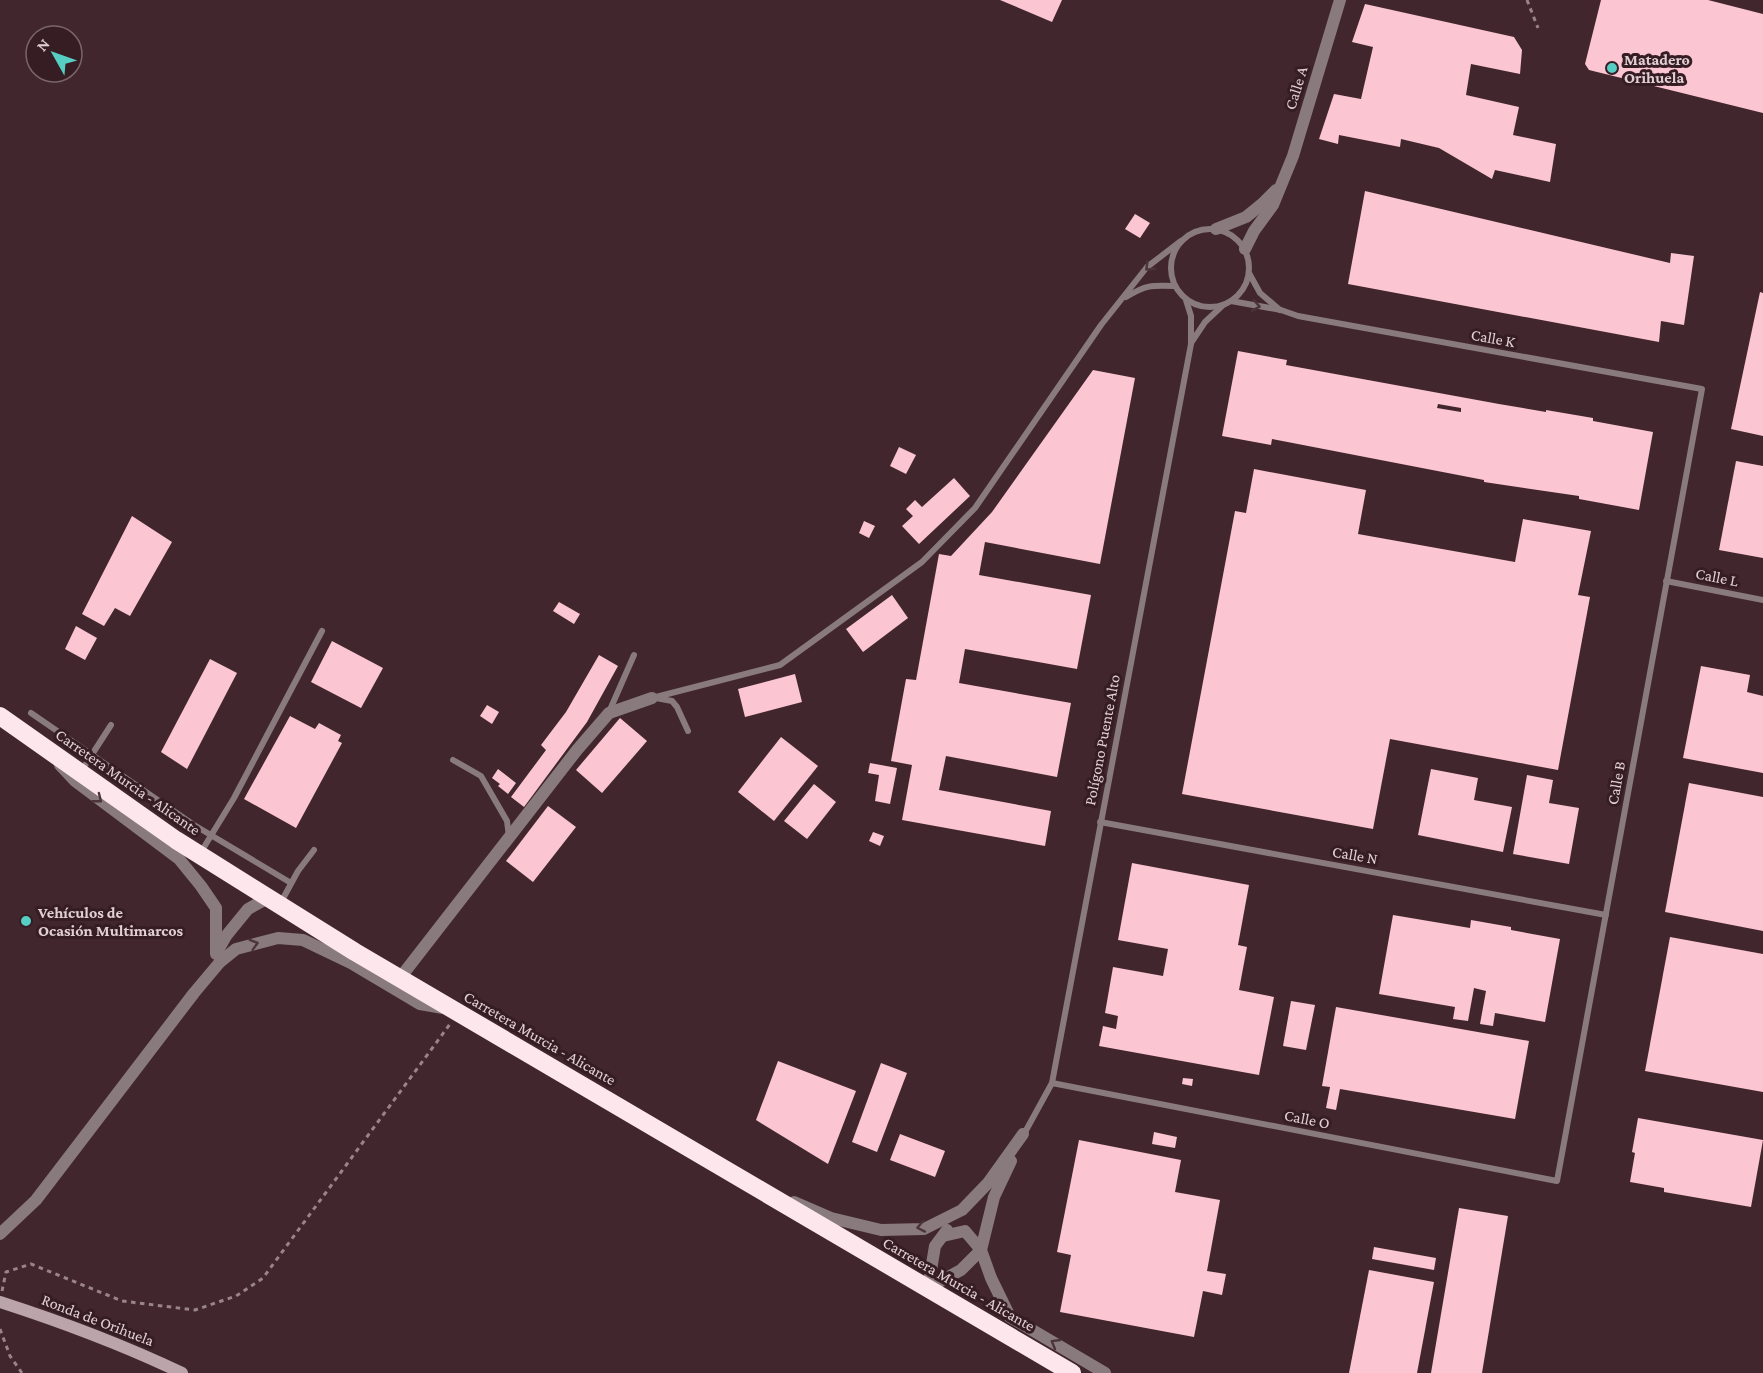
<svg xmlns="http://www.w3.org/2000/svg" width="1763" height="1373" font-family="'Crimson Pro',serif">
	<rect width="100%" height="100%" fill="#41272d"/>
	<g fill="#fcc5d2" fill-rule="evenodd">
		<polygon points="1000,0 1062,0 1052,22"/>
		<polygon points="1601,0 1708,0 1763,14 1763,113 1589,70 1585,64"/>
		<polygon points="1365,4 1514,37 1522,50 1520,74 1471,64 1466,95 1519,107 1513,135 1556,144 1550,182 1495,170 1492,179 1439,148 1401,139 1400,147 1339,135 1338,144 1319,139 1334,94 1361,99 1373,47 1352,42"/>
		<polygon points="1365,191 1670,263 1671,253 1694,256 1684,325 1661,321 1659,342 1348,284"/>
		<polygon points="1135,214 1150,223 1140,238 1125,229"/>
		<polygon points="1760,292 1763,293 1763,436 1731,429"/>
		<path d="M1238,351L1287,360L1286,365L1499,404L1546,412V410L1593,418V421L1653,432L1639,510L1579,499V496L1484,482V480L1272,439L1271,445L1222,436ZM1438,404L1461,408V412L1437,408Z"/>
		<polygon points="1093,370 1135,378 1100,564 985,542 979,575 1091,595 1077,669 965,649 959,683 1071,703 1057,777 946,756 939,790 1051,811 1045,846 902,820 912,765 891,761 906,679 916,680 939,554 951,556 992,512"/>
		<polygon points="899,447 916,455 906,474 890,466"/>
		<polygon points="1736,461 1763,466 1763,558 1719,550"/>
		<polygon points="1254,469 1366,490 1358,534 1515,562 1523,519 1591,531 1578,595 1590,597 1558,770 1390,739 1373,829 1182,794 1235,511 1246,513"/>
		<polygon points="954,478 970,496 919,544 902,526 913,516 906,509 915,500 922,507"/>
		<polygon points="132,516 172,542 130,616 115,608 104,626 82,614"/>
		<polygon points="864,521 875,526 869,538 859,533"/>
		<polygon points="892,595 908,618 863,652 846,629"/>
		<polygon points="559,602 580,614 574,624 553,611"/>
		<polygon points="76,626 97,638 85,660 65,649"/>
		<polygon points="332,641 383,668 361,708 311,682"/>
		<polygon points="599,655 618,666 587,722 524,807 511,797 546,750 541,745 566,712"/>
		<polygon points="210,659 237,673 187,769 161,752"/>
		<polygon points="1701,666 1750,675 1747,692 1763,696 1763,773 1683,758"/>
		<polygon points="795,674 802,702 745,717 738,689"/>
		<polygon points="487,705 499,712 492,724 480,716"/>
		<polygon points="290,716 315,729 319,723 341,735 338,741 342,743 296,828 244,799"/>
		<polygon points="620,718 647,741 602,793 576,770"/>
		<polygon points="781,737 818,766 774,821 738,792"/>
		<polygon points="870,763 897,768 890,804 875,801 879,775 868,773"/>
		<polygon points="498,769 516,783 508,794 498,786 500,784 492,778"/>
		<polygon points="1431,769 1478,778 1474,800 1512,807 1503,852 1418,835"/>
		<polygon points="1527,775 1553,780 1549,803 1579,808 1569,864 1513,854"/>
		<polygon points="1689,783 1763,797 1763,931 1665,912"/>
		<polygon points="814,784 836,802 807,839 784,821"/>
		<polygon points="548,806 576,827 533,882 506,861"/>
		<polygon points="873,832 884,836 880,846 869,841"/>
		<polygon points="1132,863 1249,885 1238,945 1247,947 1239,990 1274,997 1259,1075 1099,1046 1103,1026 1116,1029 1118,1016 1105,1013 1113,967 1163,976 1168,949 1118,940"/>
		<polygon points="1393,915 1470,928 1471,920 1511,927 1511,930 1560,939 1545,1022 1495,1013 1493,1026 1480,1024 1486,991 1474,988 1468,1021 1453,1019 1455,1007 1379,994"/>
		<polygon points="1670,937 1763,954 1763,1092 1645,1071"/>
		<polygon points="1291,1001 1315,1005 1306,1050 1283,1046"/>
		<polygon points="1336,1007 1529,1041 1515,1119 1340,1089 1336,1110 1326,1108 1330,1087 1322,1086"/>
		<polygon points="778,1061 856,1091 828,1164 756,1120"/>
		<polygon points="881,1063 907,1073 877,1152 852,1142"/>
		<polygon points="1183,1078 1193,1079 1192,1086 1182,1084"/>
		<polygon points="1638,1118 1763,1140 1751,1207 1664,1192 1664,1188 1630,1182 1635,1153 1632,1152"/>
		<polygon points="1154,1132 1177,1137 1175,1148 1152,1144"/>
		<polygon points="900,1134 945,1151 935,1177 890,1160"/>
		<polygon points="1079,1140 1181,1160 1175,1192 1220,1200 1207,1271 1226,1274 1222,1295 1203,1291 1194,1337 1060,1312 1071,1255 1057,1252"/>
		<polygon points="1459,1208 1508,1216 1482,1373 1431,1373"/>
		<polygon points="1374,1247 1436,1258 1434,1270 1372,1259"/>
		<polygon points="1369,1270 1434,1282 1417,1373 1349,1373"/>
	</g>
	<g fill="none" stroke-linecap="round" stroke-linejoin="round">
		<g stroke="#998488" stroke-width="3" stroke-dasharray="4.5 4.5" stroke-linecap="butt">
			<polyline points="1527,0 1538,28"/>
			<polyline points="2,1291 6,1272 31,1264 122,1301 195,1310 236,1296 263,1278 450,1024"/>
			<polyline points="0,1329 10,1356 22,1373"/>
		</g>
		<g stroke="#897a7d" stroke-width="6">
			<circle cx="1210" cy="268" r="39"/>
			<polyline points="1249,273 1260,293 1280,310"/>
			<path d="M1126,297C1146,285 1151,285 1174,286"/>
			<polyline points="1191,343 1205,322 1222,306"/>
			<polyline points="1666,581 1763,600"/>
			<polyline points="652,698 780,665 922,562 975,508 1101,325 1147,267 1181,241"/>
			<polyline points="656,698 672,701 677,707 688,731"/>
			<polyline points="609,712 634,655"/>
			<polyline points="31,713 194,825 291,883"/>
			<polyline points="453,760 481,776 507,821 509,837"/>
			<polyline points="82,770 111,725"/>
			<polyline points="1100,822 1606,915"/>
			<polyline points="201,852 234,798 322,631"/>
			<polyline points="280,904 298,871 314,850"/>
			<polyline points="1052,1083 1557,1181 1702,389 1298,316 1281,310 1231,301"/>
			<polyline points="1024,1134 1052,1083 1191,344 1191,316 1186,300"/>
		</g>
		<g stroke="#897a7d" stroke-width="12">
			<polyline points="1216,229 1246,217 1262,204 1276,190"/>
			<polyline points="1245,249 1254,231 1273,205 1293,156 1340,0"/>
			<polyline points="60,765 75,781 179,859 201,886 216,908 216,954"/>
			<polyline points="217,952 226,936 248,909 268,898"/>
			<polyline points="400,978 577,750 609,713 652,698"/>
			<polyline points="1011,1161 994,1197 981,1250 991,1278 1010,1317 1105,1373"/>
			<polyline points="794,1202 831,1218 881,1230 924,1229 962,1210 988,1183 1023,1134"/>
			<polyline points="0,1234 36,1200 194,993 220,962 236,949 278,938 303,940 351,963 420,1004 443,1008"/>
			<polyline points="928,1288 961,1270 981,1250 965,1231 943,1236"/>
			<polyline points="928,1288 935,1246 947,1230"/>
		</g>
		<path stroke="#bba5aa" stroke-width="12" d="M0,1302C62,1322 123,1345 182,1373"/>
		<polyline stroke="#fde7ec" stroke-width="18" points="0,716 176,840 355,952 1072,1373"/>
	</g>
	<defs><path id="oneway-chevron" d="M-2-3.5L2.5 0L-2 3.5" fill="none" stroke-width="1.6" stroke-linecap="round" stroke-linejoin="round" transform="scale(1.5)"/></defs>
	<g stroke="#4b343a">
		<use href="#oneway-chevron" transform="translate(1149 267) rotate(136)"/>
		<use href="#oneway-chevron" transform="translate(1256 306) rotate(10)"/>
		<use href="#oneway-chevron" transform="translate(98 799) rotate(38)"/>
		<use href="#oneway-chevron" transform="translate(254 944) rotate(-16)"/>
		<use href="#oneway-chevron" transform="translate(921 1227) rotate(169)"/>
		<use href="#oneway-chevron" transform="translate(1055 1343) rotate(-150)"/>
	</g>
	<g fill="#56cec3" stroke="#361d24" stroke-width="2">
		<circle cx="1612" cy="68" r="6"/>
		<circle cx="26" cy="921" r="6"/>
	</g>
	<g text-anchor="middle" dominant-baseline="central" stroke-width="6" stroke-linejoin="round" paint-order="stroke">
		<g font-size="16" font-weight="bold" fill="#e1d0d3" stroke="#361d24" text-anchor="start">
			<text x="1624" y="59">Matadero<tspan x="1624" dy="18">Orihuela</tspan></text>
			<text x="38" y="912">Vehículos de<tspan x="38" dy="18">Ocasión Multimarcos</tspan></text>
		</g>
		<g font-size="16" fill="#e1d0d3" stroke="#361d24">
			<text transform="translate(1296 88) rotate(-73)">Calle A</text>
			<text transform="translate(1493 338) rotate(10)">Calle K</text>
			<text transform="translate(1717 577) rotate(11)">Calle L</text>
			<text transform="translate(1102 740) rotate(-79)">Polígono Puente Alto</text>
			<text transform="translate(128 782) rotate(35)">Carretera Murcia - Alicante</text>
			<text transform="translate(1616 783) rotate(-80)">Calle B</text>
			<text transform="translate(1355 855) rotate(10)">Calle N</text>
			<text transform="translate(540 1038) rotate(30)">Carretera Murcia - Alicante</text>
			<text transform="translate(1307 1119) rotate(11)">Calle O</text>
			<text transform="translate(959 1284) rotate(30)">Carretera Murcia - Alicante</text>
			<text transform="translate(98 1320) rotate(21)">Ronda de Orihuela</text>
		</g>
	</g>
	<g transform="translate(54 54) rotate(310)"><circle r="28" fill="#361d24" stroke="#7a656a" stroke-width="1.5"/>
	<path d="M0-4.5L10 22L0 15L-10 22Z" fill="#56cec3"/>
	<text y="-9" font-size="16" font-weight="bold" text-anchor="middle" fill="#e1d0d3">N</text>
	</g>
</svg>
